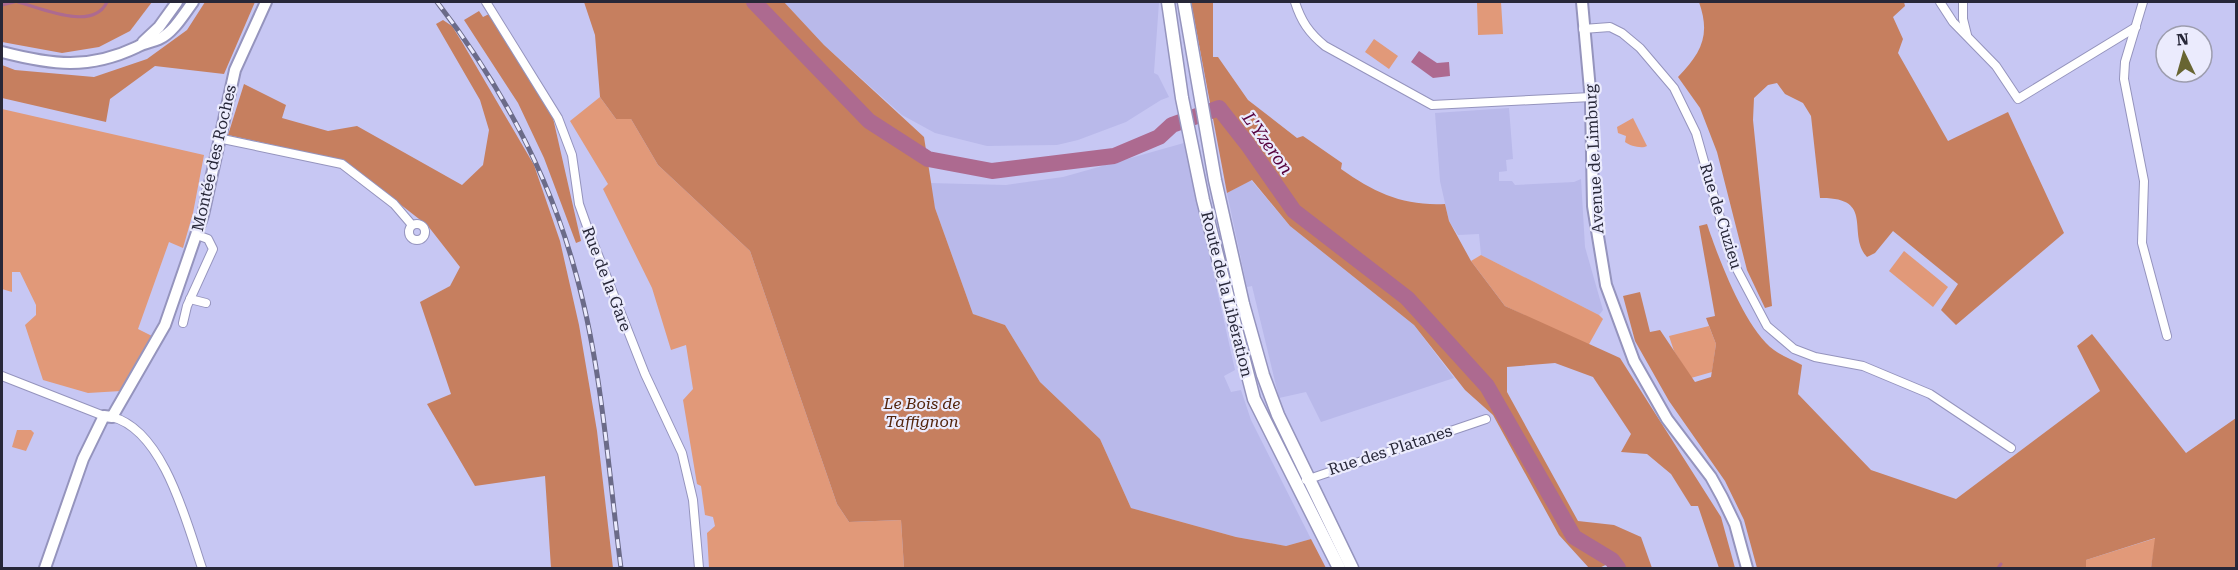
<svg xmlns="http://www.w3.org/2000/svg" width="2238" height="570" font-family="'Roboto Serif',serif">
	<rect width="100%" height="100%" fill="#c7c7f3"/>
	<g fill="#b9b9ea">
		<polygon points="784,2 1159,2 1154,73 1158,75 1169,97 1161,100 1126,122 1078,140 1057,145 987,146 935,133 902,115 824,45"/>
		<polygon points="1509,108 1513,159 1506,160 1507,171 1499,172 1499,181 1512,181 1515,185 1574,182 1581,179 1585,247 1603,310 1599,315 1481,255 1479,234 1458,235 1449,221 1440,181 1435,113"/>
		<polygon points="1184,143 1235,370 1224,376 1231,392 1241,390 1251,420 1311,539 1286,546 1236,537 1131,508 1100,439 1040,382 1005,325 973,314 935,208 929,183 1006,185 1063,177"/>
		<polygon points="1251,180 1290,226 1414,325 1454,378 1321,422 1306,392 1279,398 1252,286 1247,287 1227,193"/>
	</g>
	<g fill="#e19979">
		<polygon points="1477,2 1501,2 1503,34 1478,35"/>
		<polygon points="1374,39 1398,56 1389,69 1365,52"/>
		<polygon points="600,97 616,119 631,119 658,165 750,251 837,504 849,522 901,520 904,568 709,568 707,533 715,526 713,517 705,515 701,486 697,484 683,400 693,389 686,345 671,350 652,288 603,189 608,184 570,121"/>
		<polygon points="2,109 204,155 193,213 183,248 169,242 138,329 152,336 121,391 88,393 43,380 25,325 36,315 36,305 20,272 12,272 12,292 2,289"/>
		<path d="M1633,118L1647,146C1642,149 1630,146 1625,142L1626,136L1618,133L1617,127Z"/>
		<polygon points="1904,251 1948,287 1933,307 1889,271"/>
		<polygon points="1481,255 1599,315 1603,319 1588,346 1505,306 1471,261"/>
		<polygon points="1709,326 1716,344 1712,372 1691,378 1674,351 1669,336"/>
		<polygon points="17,430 31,430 34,433 26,451 12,447"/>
		<polygon points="2156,538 2151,568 2086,568 2086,560"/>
	</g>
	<g fill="#c67f5f">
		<polygon points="2,2 152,2 130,31 99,47 62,53 2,42"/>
		<polygon points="205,2 255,2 224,74 155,66 110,99 106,122 2,98 2,65 15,70 94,77 147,59 187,30"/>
		<polygon points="584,2 784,2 824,45 924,137 935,208 973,314 1005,325 1040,382 1100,439 1131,508 1236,537 1286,546 1311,539 1326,568 904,568 901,520 849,522 837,504 750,251 658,165 631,119 616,119 600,97 595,35"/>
		<path d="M1191,2H1213V57H1218L1248,100L1297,138L1303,136L1342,163L1341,169C1375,193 1403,206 1445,204L1449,221L1471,261L1505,306L1620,358L1721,517L1735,568H1719L1698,506H1691L1671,474L1647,454L1621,452L1631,434L1593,377L1555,363L1507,367V392L1578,521L1614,525L1641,537L1652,568H1610L1608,564L1599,568H1589L1559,535L1493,415L1465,390L1414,325L1290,226L1252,180L1227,193Z"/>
		<path d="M1699,2H1904L1905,6L1893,17L1903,39L1898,53L1948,141L2008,112L2064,233L1956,325L1941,310L1958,284L1893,231L1875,253L1867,257C1846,234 1876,197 1820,198L1811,116L1803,103L1785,94L1777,83L1768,85L1754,98L1753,120L1772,306L1765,308L1747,270L1717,152L1700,108L1678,77C1701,53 1711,36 1699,2Z"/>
		<polygon points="479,11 483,17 489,14 553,118 581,241 576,243 544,158 518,103 464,20"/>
		<polygon points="443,20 452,26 462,42 534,165 560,241 579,325 597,431 613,568 551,568 545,476 475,486 427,404 451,394 420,302 450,286 460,267 428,226 345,161 228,135 244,84 286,105 282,118 328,131 357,126 462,185 483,165 489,130 480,100 436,24"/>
		<path d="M1707,224C1718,257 1745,329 1774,350C1782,356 1793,360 1802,365L1798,394L1871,470L1956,499L2100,391L2077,346L2092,334L2186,453L2236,418V568H2151L2155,538L2086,560V568H1757L1744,520L1725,481L1669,401L1635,341L1623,296L1640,292L1650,332L1660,330L1695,382L1711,377L1716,344L1706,318L1715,316L1699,226Z"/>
	</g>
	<polygon fill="#ad6a90" points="1419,51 1437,63 1449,62 1450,76 1433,78 1411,62"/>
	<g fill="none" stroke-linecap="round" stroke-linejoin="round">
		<g stroke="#ad6a90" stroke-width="3">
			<path d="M18,2C41,8 93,32 107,2"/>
			<polyline points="2,5 14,2"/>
			<polyline points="1998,568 2001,564"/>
		</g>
		<polyline stroke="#ad6a90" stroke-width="16" points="754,2 869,121 928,159 992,171 1114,156 1159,137 1172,125 1219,108 1248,145 1294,211 1407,298 1487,386 1574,537 1612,560 1618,568"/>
		<g stroke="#9594bd" stroke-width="10">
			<g id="street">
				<polyline points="486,2 558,118 572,155 579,204 589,232 645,374 682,453 693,500 699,568"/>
				<path d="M1295,2C1301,21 1309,33 1325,46L1432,105L1591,97"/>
				<polyline points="1940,2 1953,22 1996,66 2018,99 2136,27"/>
				<polyline points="1963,2 1963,19 1967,35"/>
				<polyline points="2143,2 2125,62 2124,79 2144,181 2142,243 2167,336"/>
				<polyline points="1583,29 1610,27 1622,33 1640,48 1674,88 1696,133 1732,260 1767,326 1794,349 1815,357 1863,366 1930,394 2011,448"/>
				<polyline points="218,138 342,164 394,204 412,225"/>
				<circle cx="417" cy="232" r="8"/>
				<polyline points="190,299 206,303"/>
				<polyline points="183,323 187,306 213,249 208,239 197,235"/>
				<polyline points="2,376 104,416"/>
				<path d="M112,417C164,430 187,524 202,568"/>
				<polyline points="1306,480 1486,419"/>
			</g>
		</g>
		<g stroke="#9594bd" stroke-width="14">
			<g id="secondary">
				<polyline points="1582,2 1591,101 1593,206 1606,285 1634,361 1667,419 1711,477 1722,497 1735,524 1747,568"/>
				<polyline points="143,42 159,27 177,2"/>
				<path d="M2,52C52,65 89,70 137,47C144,43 152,42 159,39C173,33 184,14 193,2"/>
				<polyline points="45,568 83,459 104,416 112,417 165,325 203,215 235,70 266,2"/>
			</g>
		</g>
		<g stroke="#9594bd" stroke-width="15">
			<g id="primary">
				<polyline points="1168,2 1182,98 1203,200 1254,399 1339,568"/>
				<polyline points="1184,2 1215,180 1243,304 1263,375 1278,415 1352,568"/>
			</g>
		</g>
		<use href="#street" stroke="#fff" stroke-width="8"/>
		<use href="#secondary" stroke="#fff" stroke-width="10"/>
		<use href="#primary" stroke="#fff" stroke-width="12"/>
		<g stroke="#6b6b88" stroke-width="5">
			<path id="rail" d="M437,2C498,81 547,170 574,267C602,364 608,469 621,568"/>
		</g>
		<use href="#rail" stroke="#ebebfd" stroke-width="3" stroke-dasharray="9" stroke-linecap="butt"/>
	</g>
	<g text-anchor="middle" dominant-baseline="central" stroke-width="4.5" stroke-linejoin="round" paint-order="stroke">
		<g font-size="16" fill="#272738" stroke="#ebebfd">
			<text transform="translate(214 158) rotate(-77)">Montée des Roches</text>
			<text transform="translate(1594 159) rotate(-93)">Avenue de Limburg</text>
			<text transform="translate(1721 216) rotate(73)">Rue de Cuzieu</text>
			<text transform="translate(607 279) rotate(69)">Rue de la Gare</text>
			<text transform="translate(1227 294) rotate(76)">Route de la Libération</text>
			<text transform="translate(1390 450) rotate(-18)">Rue des Platanes</text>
		</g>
		<g font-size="16" font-style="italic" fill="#52240c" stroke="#ebebfd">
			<text x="922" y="403">Le Bois de<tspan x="922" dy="18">Taffignon</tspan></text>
		</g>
		<g font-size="18" font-style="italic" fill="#56003c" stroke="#ebebfd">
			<text transform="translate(1268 143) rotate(54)">L'Yzeron</text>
		</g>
	</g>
	<rect width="2238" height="570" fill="none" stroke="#272738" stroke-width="6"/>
	<g transform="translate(2184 54) rotate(355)"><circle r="28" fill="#ebebfd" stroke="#9d9dae" stroke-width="1.5"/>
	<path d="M0-4.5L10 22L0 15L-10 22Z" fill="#686532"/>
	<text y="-9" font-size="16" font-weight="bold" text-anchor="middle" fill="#272738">N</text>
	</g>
</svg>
